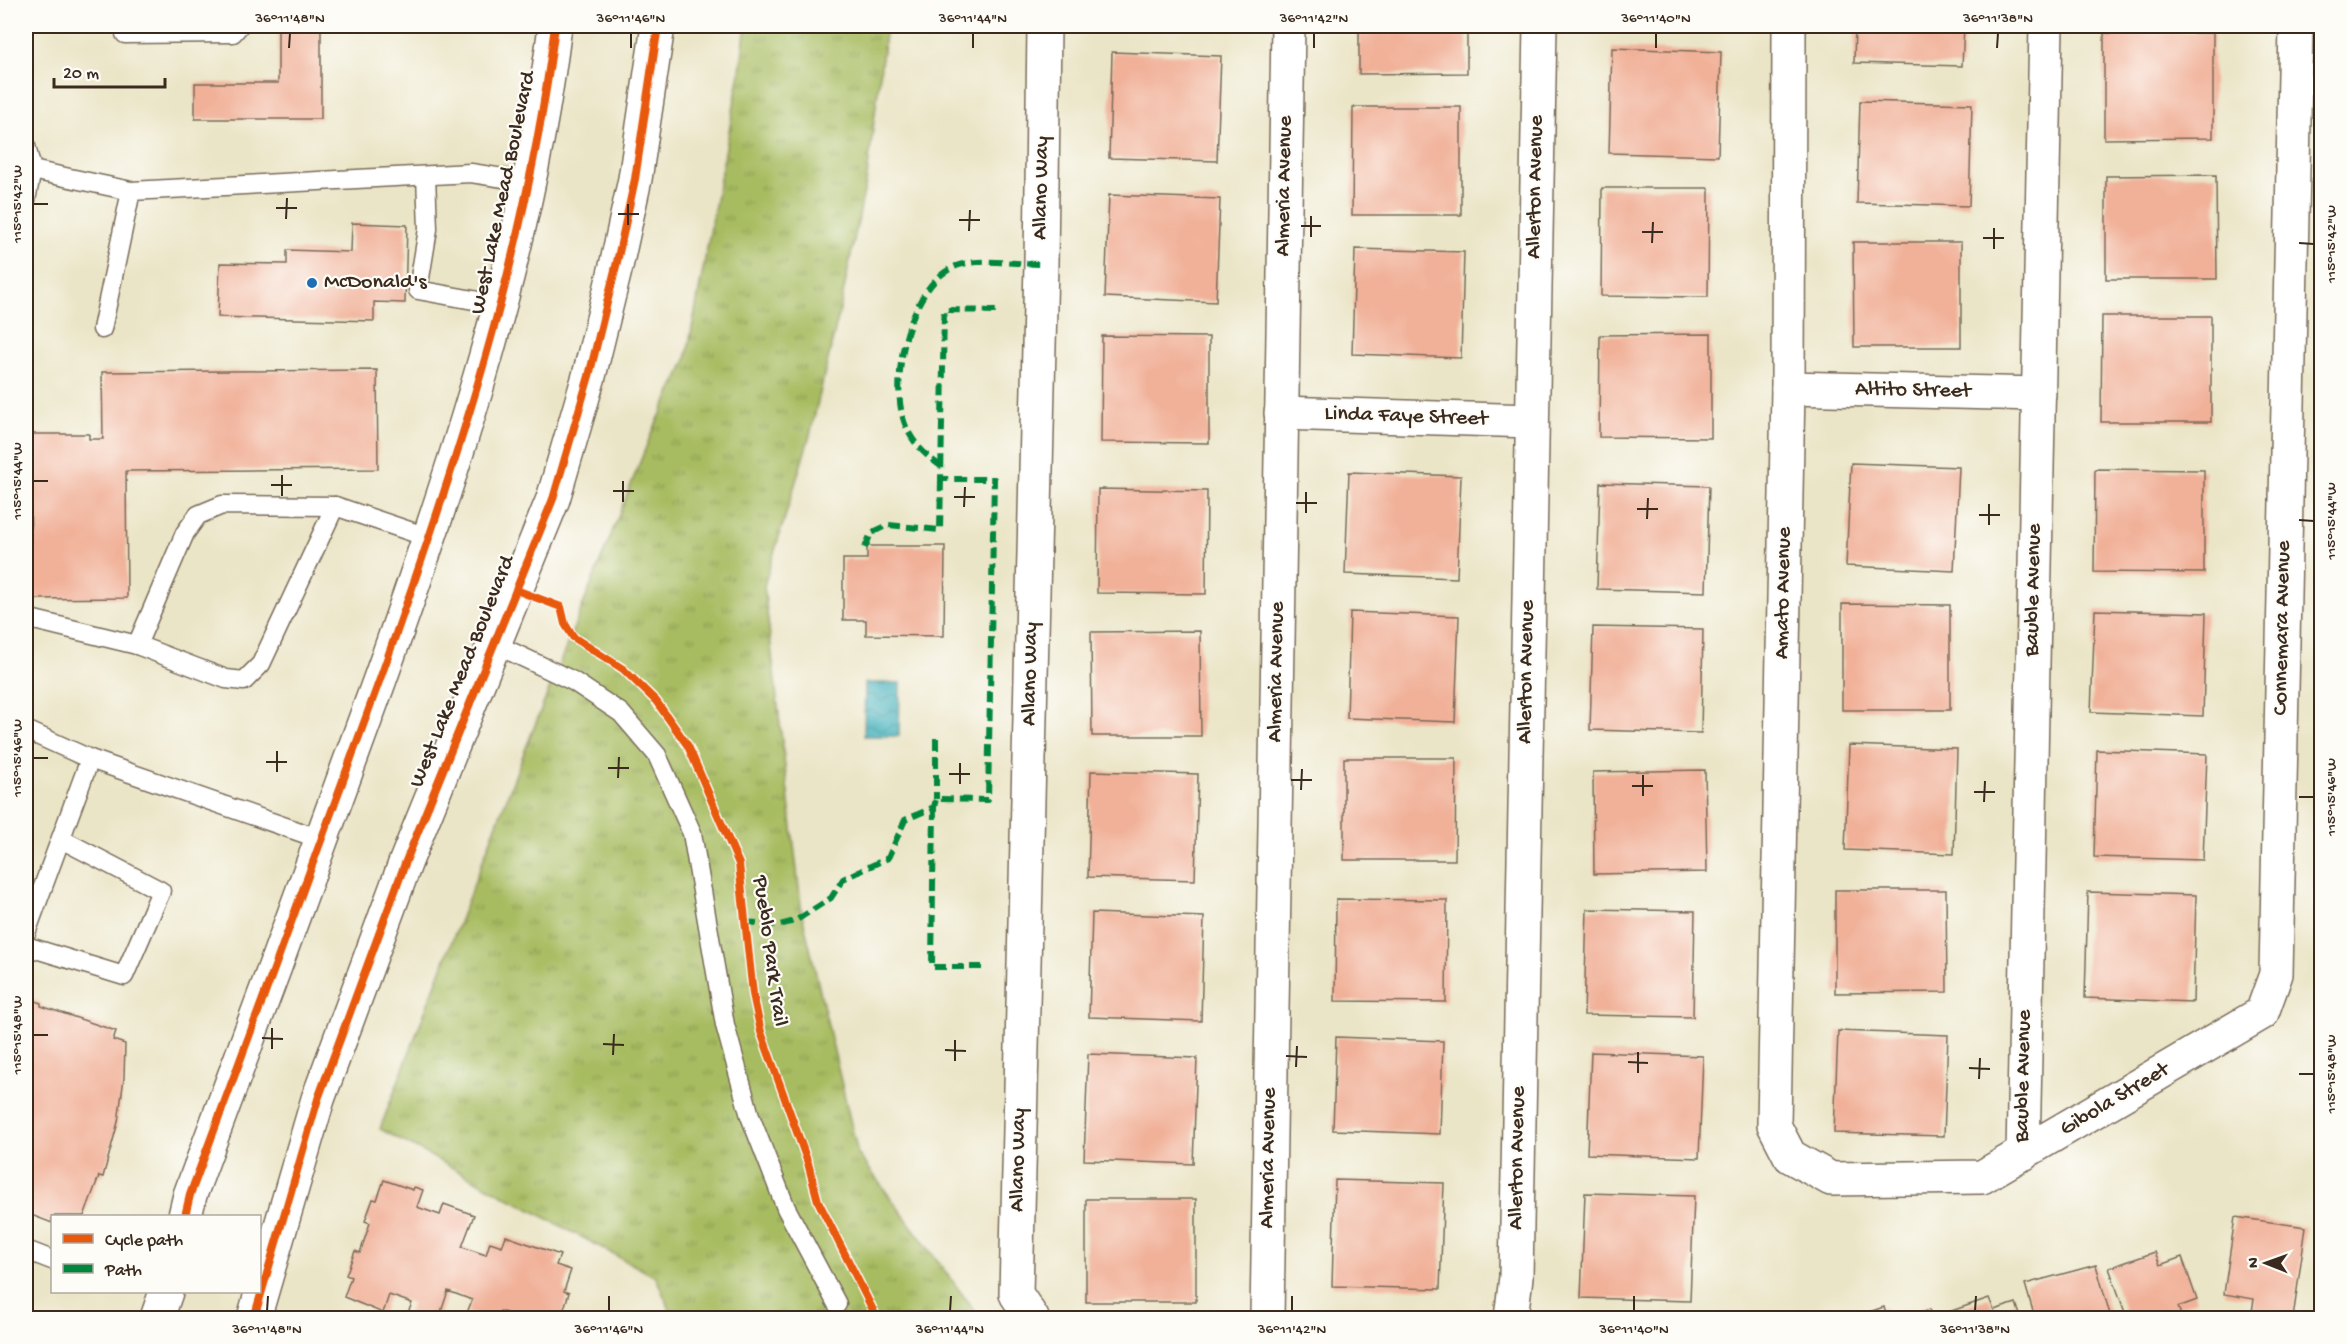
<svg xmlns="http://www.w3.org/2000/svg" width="2347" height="1344" font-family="'Gochi Hand',sans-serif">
	<defs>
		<pattern id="grass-tufts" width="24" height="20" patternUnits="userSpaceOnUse" patternTransform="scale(1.5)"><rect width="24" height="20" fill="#a7bc61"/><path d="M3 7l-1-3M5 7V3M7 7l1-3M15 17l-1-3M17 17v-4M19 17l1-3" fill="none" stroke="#89994f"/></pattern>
		<pattern id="water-waves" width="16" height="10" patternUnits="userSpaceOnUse" patternTransform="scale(1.5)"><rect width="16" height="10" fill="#41b0bc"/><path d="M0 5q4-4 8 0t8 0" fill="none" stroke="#388f98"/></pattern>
	</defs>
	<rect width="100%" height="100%" fill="#fdfcf7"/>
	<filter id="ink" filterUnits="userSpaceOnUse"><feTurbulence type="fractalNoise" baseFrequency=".0167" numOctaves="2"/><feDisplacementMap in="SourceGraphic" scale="12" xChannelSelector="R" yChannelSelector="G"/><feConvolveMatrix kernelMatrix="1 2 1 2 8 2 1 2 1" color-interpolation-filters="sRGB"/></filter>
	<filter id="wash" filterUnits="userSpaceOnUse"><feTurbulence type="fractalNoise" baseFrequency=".008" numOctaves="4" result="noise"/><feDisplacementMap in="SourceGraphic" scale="24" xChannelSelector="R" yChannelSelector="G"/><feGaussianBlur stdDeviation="1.35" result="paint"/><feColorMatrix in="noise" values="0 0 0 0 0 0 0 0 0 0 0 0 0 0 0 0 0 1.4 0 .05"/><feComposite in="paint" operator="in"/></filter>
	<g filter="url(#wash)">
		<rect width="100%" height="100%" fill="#ebe5c7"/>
		<polygon fill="url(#grass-tufts)" stroke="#717340" stroke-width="1.5" points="746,26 886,26 867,177 840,309 810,435 764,586 802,914 858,1154 980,1318 673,1318 656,1277 380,1129 527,745 650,437 686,360 739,78"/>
		<polygon fill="url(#water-waves)" stroke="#3e6d6d" stroke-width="1.5" points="865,683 900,683 899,736 864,736"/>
		<g id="blocks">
			<g fill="#f1b199">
				<polygon points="278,26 321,26 321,119 195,119 195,83 278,83"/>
				<polygon points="1359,26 1467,26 1467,73 1359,74"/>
				<polygon points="1855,26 1964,26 1962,66 1854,63"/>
				<polygon points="2104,33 2213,33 2213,138 2104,139"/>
				<polygon points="1612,48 1721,52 1718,156 1609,153"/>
				<polygon points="1112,52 1221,56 1217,161 1109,158"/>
				<polygon points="1860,101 1972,104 1969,206 1857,203"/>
				<polygon points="1353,107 1461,107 1461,215 1352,215"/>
				<polygon points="2216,175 2217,279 2106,279 2106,176"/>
				<polygon points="1602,188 1709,188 1708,297 1601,296"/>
				<polygon points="1109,195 1220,199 1216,302 1105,297"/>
				<polygon points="352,223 407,225 405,303 374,302 374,321 218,317 220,263 287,264 287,250 351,252"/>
				<polygon points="1853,242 1961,242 1961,347 1854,347"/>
				<polygon points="1355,249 1464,252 1461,358 1352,354"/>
				<polygon points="2102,316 2211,316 2211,422 2101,422"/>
				<polygon points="1711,334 1711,438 1599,437 1600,335"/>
				<polygon points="1102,336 1209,337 1209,443 1101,442"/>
				<polygon points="377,370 378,469 126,471 127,598 31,599 30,434 89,434 89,439 103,439 102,372"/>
				<polygon points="1851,463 1959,467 1954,571 1846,566"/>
				<polygon points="2095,469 2204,470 2204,573 2094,572"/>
				<polygon points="1349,472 1461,476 1457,578 1345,574"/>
				<polygon points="1600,483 1709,486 1706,592 1597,589"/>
				<polygon points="1098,489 1207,491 1206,594 1097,593"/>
				<polygon points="867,546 945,546 944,636 866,635 866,620 843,620 843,559 867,559"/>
				<polygon points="1842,604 1950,605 1950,710 1842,710"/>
				<polygon points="2095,610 2206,613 2203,716 2091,712"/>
				<polygon points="1350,612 1459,616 1455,722 1347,718"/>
				<polygon points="1593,627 1703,629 1701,733 1590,730"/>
				<polygon points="1200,631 1201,736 1092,736 1091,632"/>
				<polygon points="1849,745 1957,749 1954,854 1845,850"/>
				<polygon points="2097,750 2207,754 2203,860 2094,857"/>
				<polygon points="1344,758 1456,758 1455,860 1344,860"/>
				<polygon points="1705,770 1707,872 1594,874 1593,772"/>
				<polygon points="1091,771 1198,774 1195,880 1088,877"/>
				<polygon points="1835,890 1946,890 1947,992 1835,993"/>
				<polygon points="2088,892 2196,895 2193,1002 2085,998"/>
				<polygon points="1336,899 1447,900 1446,1002 1335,1001"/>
				<polygon points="1587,909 1695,911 1693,1017 1584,1015"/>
				<polygon points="1092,913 1204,917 1201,1021 1089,1017"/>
				<polygon points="26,997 41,1003 41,1006 116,1031 113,1040 125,1044 124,1078 118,1122 103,1177 99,1176 84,1216 52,1216 52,1223 26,1213"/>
				<polygon points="1838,1031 1948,1035 1944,1136 1834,1133"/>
				<polygon points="1336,1037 1443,1041 1440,1134 1333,1130"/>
				<polygon points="1591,1052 1703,1056 1699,1158 1587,1154"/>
				<polygon points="1088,1054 1197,1058 1193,1164 1084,1160"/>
				<polygon points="384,1180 413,1190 414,1187 423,1190 417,1207 440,1215 444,1204 474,1215 462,1247 486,1255 490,1242 502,1246 506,1236 560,1255 556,1265 571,1270 564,1291 569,1293 561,1318 521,1318 500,1311 498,1318 485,1318 467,1313 472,1300 448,1291 439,1318 426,1318 408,1313 412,1303 389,1295 383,1313 344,1297 351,1277 346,1275 355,1251 360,1253 370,1223 365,1221 373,1199 377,1200"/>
				<polygon points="1335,1180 1444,1183 1440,1289 1332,1286"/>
				<polygon points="1585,1193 1694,1196 1690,1301 1581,1298"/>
				<rect x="1086" y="1199" width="110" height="103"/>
				<polygon points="2235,1217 2306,1227 2293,1318 2251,1318 2254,1299 2224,1294"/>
				<polygon points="2155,1252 2160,1265 2182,1257 2197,1300 2178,1307 2182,1318 2127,1318 2109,1268"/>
				<polygon points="2096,1265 2111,1318 2035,1318 2025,1284"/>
				<polygon points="1989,1298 1994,1310 2016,1303 2021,1318 1945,1318 1943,1314"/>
				<polygon points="1884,1307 1887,1318 1858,1318 1857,1316"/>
				<polygon points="1930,1309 1933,1318 1901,1318"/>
			</g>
		</g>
	</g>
	<g filter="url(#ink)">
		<use href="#blocks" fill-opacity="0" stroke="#796b59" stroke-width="1.5"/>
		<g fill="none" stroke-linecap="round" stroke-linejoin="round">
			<g stroke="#796b59" stroke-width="21">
				<g id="lane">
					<polyline points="125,34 233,33 239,26"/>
					<polyline points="26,146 32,170 131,191"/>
					<polyline points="426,176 428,229 418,290 501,305"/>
					<polyline points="26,200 32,170"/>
					<polyline points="102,329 131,191 471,173 530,182"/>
					<polyline points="26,618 137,645 185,533 198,515 222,505 335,506 430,538"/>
					<polyline points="495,644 573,681 621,713 657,755 692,833 725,1025 750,1116 786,1208 837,1304"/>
					<polyline points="137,645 226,679 244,681 261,664 335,506"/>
					<polyline points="26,730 90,759 323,840"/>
					<polyline points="26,933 90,759"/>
					<polyline points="26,946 124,976 161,891 61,839"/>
					<polyline points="26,1250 52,1260"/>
				</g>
			</g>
			<g stroke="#796b59" stroke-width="36">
				<g id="street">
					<polyline points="1789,26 1788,388 1774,1125 1790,1156 1831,1179 1982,1177 2262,1013 2276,974 2296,26"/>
					<polyline points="1788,388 2039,394"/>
					<polyline points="1281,413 1531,421"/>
					<polyline points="2023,1154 2046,26"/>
					<polyline points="1032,1318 1016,1294 1041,264 1044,26"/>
					<polyline points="1267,1318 1288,26"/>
					<polyline points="1511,1318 1516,1277 1540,26"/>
				</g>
			</g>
			<g stroke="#796b59" stroke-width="36">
				<g id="primary">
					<path d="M185,1216L190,1195C254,1023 318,852 380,679C456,466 527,252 555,26"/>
					<polyline points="157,1318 166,1292"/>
					<polyline points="254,1318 318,1099 406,861 553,499 589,376 617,262 635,179 658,26"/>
				</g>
			</g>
			<use href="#lane" stroke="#fff" stroke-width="18"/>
			<use href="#street" stroke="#fff" stroke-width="33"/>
			<use href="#primary" stroke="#fff" stroke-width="33"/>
			<g stroke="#00873e" stroke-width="6" stroke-dasharray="12 6" stroke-linecap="butt">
				<path d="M942,467C923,454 909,439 903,418C890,374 911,275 963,264C982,259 1020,264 1041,264"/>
				<polyline points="865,548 871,533 888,525 940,530 941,479"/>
				<polyline points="936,738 936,799"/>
				<polyline points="934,807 932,967 988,967"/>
				<polyline points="745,922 779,925 795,921 831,898 843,879 888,858 905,820 934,807 936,799 988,800 994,479 941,479 944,310 1000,311"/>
			</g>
			<g stroke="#fdfcf7" stroke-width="11">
				<g id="cycleway">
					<polyline points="516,590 561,607 565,624 573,637 623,669 656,701 688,746 739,864 753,994 761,1032 808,1163 818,1201 877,1318"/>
					<path d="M185,1216L190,1195C254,1023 318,852 380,679C456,466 527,252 555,26"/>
					<polyline points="254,1318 318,1099 406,861 553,499 589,376 617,262 635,179 658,26"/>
				</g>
			</g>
			<use href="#cycleway" stroke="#e8590c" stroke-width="8"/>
		</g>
	</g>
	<path fill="none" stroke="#3b2a1e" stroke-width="2" d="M289,48L290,33M631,48V33M973,48V33M1314,48V33M1656,48V33M1997,48L1998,33M33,204H48M276,208H297M618,214H639M286,219L287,198M959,220H980M628,225V204M1301,226H1321M969,231L970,210M1642,232H1663M1311,237V216M1983,238H2004M1652,243L1653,222M2299,243L2314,244M1994,249V228M33,481H48M271,485H292M613,491H634M282,496V475M954,497H975M623,502V481M1296,503H1317M964,507L965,487M1637,509H1658M1306,513V492M1979,515H2000M1647,519L1648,498M2299,520L2314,521M1989,525V504M33,758H48M266,762H287M608,768H629M277,772V751M949,774H970M618,778L619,757M1291,780H1312M960,784V763M1632,786H1653M1301,790L1302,769M1974,792H1995M1643,796V775M2299,797H2314M1984,802L1985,781M33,1035H48M262,1038L283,1039M603,1044L624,1045M272,1049V1028M945,1050L966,1051M613,1055L614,1034M1286,1056L1307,1057M955,1061V1040M1628,1062L1648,1063M1296,1067L1297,1046M1969,1068L1990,1069M1638,1073V1052M2299,1074H2314M1979,1079L1980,1058M267,1311L268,1296M609,1311V1296M950,1311L951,1296M1292,1311V1296M1634,1311V1296M1975,1311L1976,1296"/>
	<circle fill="#1f6fb2" stroke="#fdfcf7" stroke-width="2" cx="312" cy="283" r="6"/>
	<g text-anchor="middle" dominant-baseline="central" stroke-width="4.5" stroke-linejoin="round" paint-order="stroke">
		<g font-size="22" fill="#3b2a1e" stroke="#fdfcf7">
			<text transform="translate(1285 186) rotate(-89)">Almeria Avenue</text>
			<text transform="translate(1536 187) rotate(-89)">Allerton Avenue</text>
			<text transform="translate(1042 188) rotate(-89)">Allano Way</text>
			<text transform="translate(504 193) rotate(-78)">West Lake Mead Boulevard</text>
			<text transform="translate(1913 391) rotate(1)">Altito Street</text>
			<text transform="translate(1406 417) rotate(2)">Linda Faye Street</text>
			<text transform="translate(2034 590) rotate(-89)">Bauble Avenue</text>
			<text transform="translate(1784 593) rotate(-89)">Amato Avenue</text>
			<text transform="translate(2283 628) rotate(-89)">Connemara Avenue</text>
			<text transform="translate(463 672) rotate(-68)">West Lake Mead Boulevard</text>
			<text transform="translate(1277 672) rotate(-89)">Almeria Avenue</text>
			<text transform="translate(1527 672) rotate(-89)">Allerton Avenue</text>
			<text transform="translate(1031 674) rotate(-89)">Allano Way</text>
			<text transform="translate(769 951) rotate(82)">Pueblo Park Trail</text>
			<text transform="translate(2024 1076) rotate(-89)">Bauble Avenue</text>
			<text transform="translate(2115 1100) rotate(-31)">Gibola Street</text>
			<text transform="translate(1269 1158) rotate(-89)">Almeria Avenue</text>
			<text transform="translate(1518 1158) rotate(-89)">Allerton Avenue</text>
			<text transform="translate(1019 1160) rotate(-89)">Allano Way</text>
		</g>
		<g font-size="22" fill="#3b2a1e" stroke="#fdfcf7" text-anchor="start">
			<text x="324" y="283">McDonald's</text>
		</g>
	</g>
	<rect width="2347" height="1344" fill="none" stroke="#fdfcf7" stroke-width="66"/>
	<rect x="51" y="1215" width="210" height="78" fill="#fdfcf7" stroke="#afa8a0" stroke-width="1.5"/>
	<rect x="63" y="1234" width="30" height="9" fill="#e8590c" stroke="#afa8a0" stroke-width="1.5"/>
	<text x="105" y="1245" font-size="18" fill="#3b2a1e">Cycle path</text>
	<rect x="63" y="1264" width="30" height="9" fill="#00873e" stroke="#afa8a0" stroke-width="1.5"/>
	<text x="105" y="1275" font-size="18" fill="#3b2a1e">Path</text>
	<g transform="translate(2266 1263) rotate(271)" stroke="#fdfcf7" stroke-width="4.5" paint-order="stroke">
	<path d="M0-4.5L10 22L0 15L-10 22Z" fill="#3b2a1e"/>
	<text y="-9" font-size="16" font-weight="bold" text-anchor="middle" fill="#3b2a1e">N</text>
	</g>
	<path d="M54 78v9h111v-9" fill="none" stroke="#3b2a1e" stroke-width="3"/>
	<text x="63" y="78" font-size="18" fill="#3b2a1e" stroke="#fdfcf7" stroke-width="4.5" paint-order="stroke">20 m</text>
	<rect x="33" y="33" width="2281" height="1278" fill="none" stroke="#3b2a1e" stroke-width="2"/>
	<g font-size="15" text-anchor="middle" fill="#3b2a1e">
		<text x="290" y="22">36°11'48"N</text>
		<text x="631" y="22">36°11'46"N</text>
		<text x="973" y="22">36°11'44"N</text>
		<text x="1314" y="22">36°11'42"N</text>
		<text x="1656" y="22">36°11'40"N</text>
		<text x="1998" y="22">36°11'38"N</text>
		<text transform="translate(16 204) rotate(-90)" y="5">115°15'42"W</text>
		<text transform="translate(2330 244) rotate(-90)" y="5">115°15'42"W</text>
		<text transform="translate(16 481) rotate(-90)" y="5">115°15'44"W</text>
		<text transform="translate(2330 521) rotate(-90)" y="5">115°15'44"W</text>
		<text transform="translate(16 758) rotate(-90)" y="5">115°15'46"W</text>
		<text transform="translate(2330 797) rotate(-90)" y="5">115°15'46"W</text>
		<text transform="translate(16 1035) rotate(-90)" y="5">115°15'48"W</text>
		<text transform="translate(2330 1074) rotate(-90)" y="5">115°15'48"W</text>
		<text x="267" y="1333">36°11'48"N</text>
		<text x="609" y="1333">36°11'46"N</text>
		<text x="950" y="1333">36°11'44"N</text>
		<text x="1292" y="1333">36°11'42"N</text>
		<text x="1634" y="1333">36°11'40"N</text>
		<text x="1975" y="1333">36°11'38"N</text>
	</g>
</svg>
